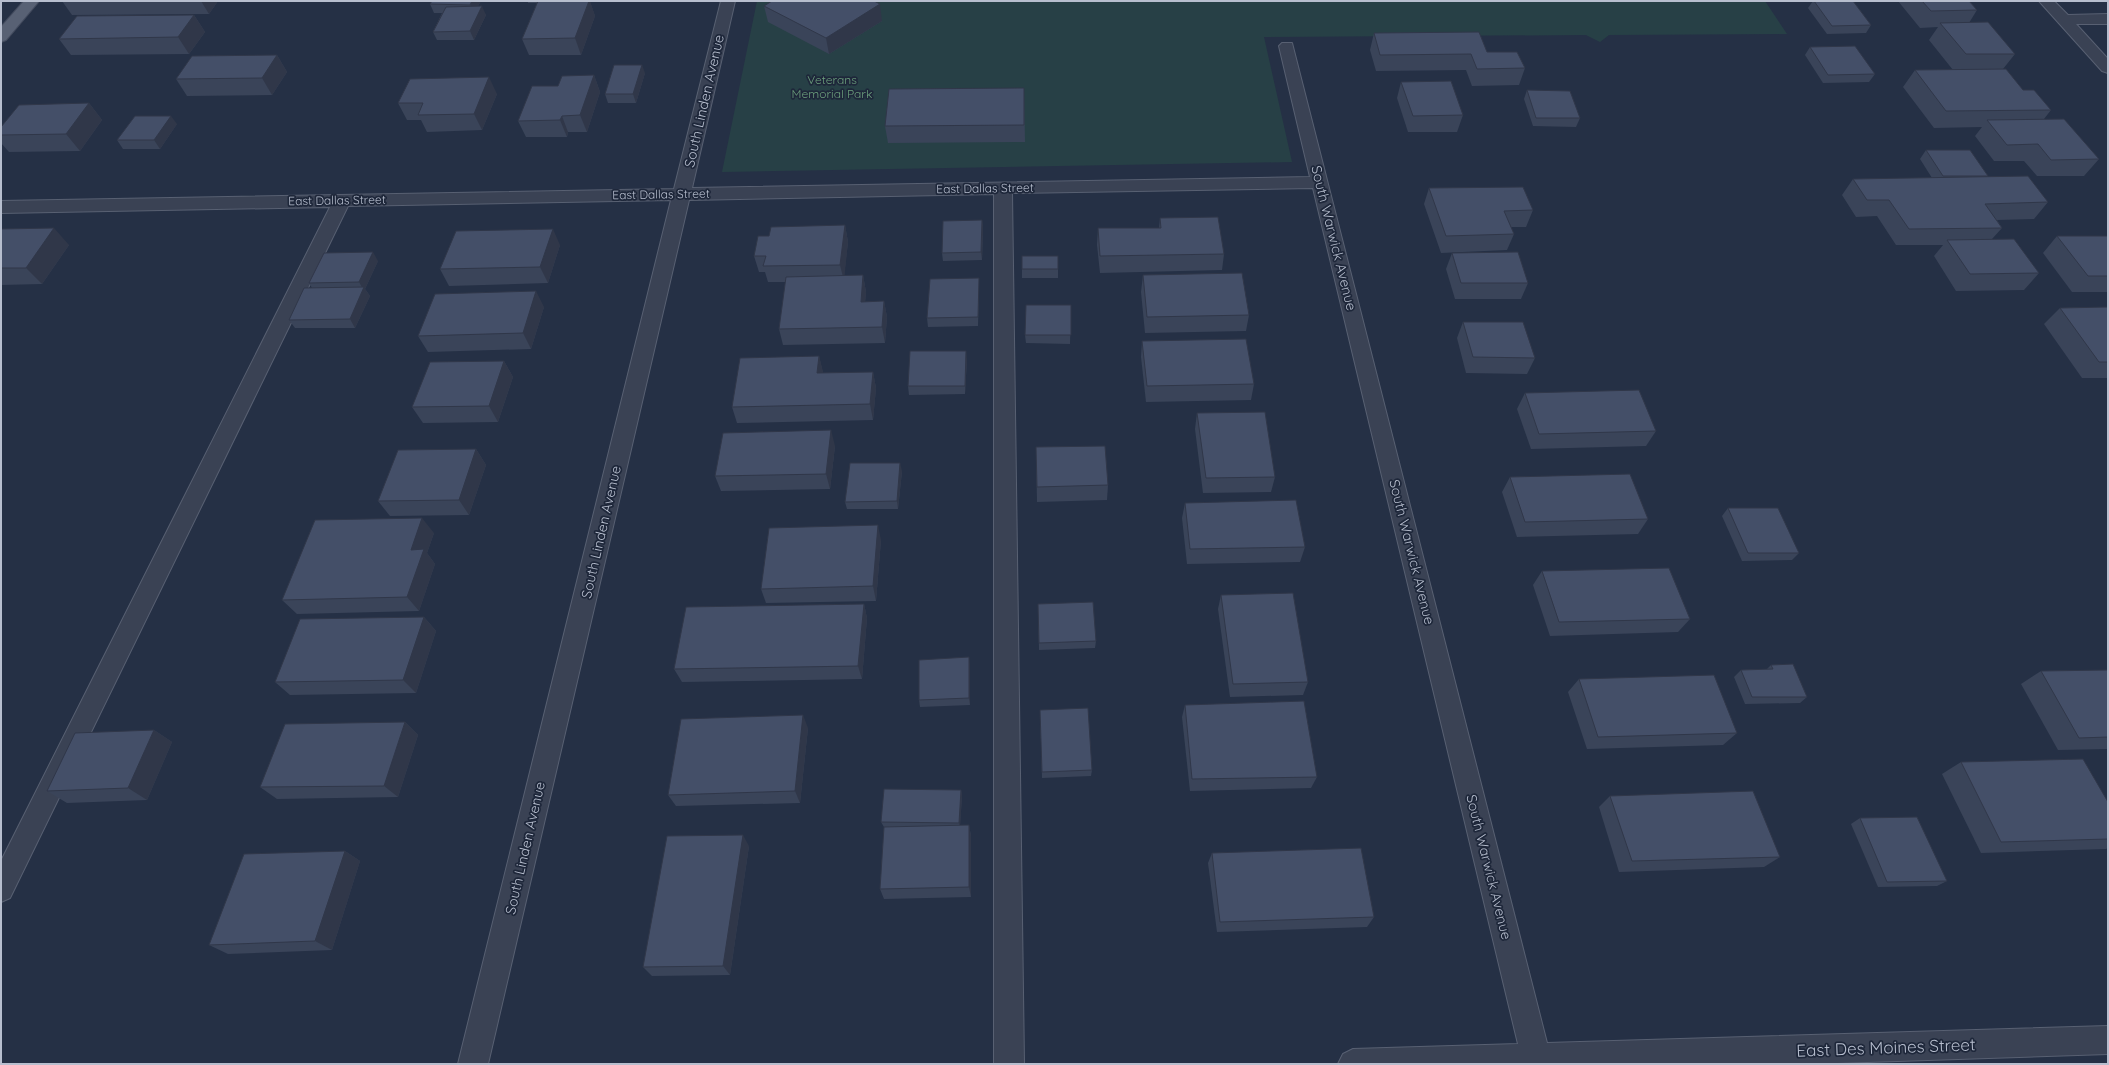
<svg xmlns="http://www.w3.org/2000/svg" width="2109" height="1065" font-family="Quicksand,sans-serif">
	<rect width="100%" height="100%" fill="#253045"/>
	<polygon fill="#274046" points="757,1 1765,1 1787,34 1609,35 1600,42 1586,35 1264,37 1292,162 722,172"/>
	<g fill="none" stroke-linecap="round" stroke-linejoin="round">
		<g stroke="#586072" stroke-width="2">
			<g id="minor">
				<polygon points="721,1 735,1 692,188 1310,177 1279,46 1282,43 1292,43 1547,1043 2108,1026 2108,1054 1807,1064 1338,1064 1343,1054 1353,1049 1518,1044 1313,188 1012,193 1024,1064 994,1064 994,194 689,200 488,1064 458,1064 671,200 348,206 10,898 1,902 1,861 330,207 1,213 1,201 674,189"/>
				<polygon points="2039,1 2054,1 2068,15 2108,14 2108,24 2076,24 2108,59 2108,73 2102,71"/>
			</g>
		</g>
		<g stroke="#434b5e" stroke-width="2">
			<polygon id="major" points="24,1 39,1 6,40 1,42 1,27"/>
		</g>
		<use href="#minor" fill="#3a4254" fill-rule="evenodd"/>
		<use href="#major" fill="#586174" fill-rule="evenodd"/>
	</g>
	<g fill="#3a4459">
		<polygon points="62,1 218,1 209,14 72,15"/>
		<polygon points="432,1 481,1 478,6 486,15 474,40 437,40 433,32 442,13 434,13 430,4"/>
		<polygon points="528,1 600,1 599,2 590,2 595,16 581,55 529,55 522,39 537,3 528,3"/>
		<polygon points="1813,1 1853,1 1871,25 1866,33 1827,34 1808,8"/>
		<polygon points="1898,1 1969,1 1977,10 1969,23 2015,54 2003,69 2023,90 2051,110 2044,119 2099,159 2084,176 2037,176 2024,161 1994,161 1975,136 1982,127 1934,128 1903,87 1915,70 1953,70 1929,40 1938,27 1920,28"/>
		<polygon points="764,6 882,21 829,54 768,22"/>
		<polygon points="194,15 205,32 189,54 71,55 59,39"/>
		<polygon points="1374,33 1487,52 1525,68 1519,85 1472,86 1466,70 1376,71 1370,50"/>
		<polygon points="1810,47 1875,74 1869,82 1823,83 1805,55"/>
		<polygon points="277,55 287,72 272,95 187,96 176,79"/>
		<polygon points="645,73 636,103 608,103 605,94"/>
		<polygon points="594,75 600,92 587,132 568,132 567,137 526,137 518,121 558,86"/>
		<polygon points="1401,82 1463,115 1457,132 1408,132 1397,98"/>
		<polygon points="1024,88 1025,142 888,143 885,126"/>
		<polygon points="1527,90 1580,118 1576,127 1533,126 1524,99"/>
		<polygon points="497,94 482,130 427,132 421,120 407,120 398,103"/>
		<polygon points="89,103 102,120 80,151 9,152 1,143 1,127"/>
		<polygon points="177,124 160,149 123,149 117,140"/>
		<polygon points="1926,150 1988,176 1988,177 2048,202 2034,219 1997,220 2002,228 1992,239 2039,273 2024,290 1956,291 1934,256 1943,245 1896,245 1877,216 1856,217 1842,195 1853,179 1932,178 1920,159"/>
		<polygon points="1429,188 1533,210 1526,227 1511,227 1514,234 1507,250 1441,253 1424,204"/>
		<polygon points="1160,218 1224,254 1222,270 1100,273 1097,245 1098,228 1159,228"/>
		<polygon points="982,220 983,228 982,260 943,261 942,253"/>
		<polygon points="845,225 848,242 844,276 863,275 866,292 865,302 884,301 887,317 885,343 783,345 779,329 786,282 768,282 765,272 759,272 754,256 769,236"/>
		<polygon points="1,229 69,245 42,284 1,285"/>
		<polygon points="2057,236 2108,236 2108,292 2072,292 2043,253"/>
		<polygon points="560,245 548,283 449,286 440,269"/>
		<polygon points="1452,253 1528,283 1521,299 1455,299 1446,269"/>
		<polygon points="1058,256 1058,278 1022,278 1022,269"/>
		<polygon points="378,261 365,289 370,296 355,328 295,328 289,320 312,288 309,283"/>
		<polygon points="1143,275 1249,315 1246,331 1145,333 1141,292"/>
		<polygon points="979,278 979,286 978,326 928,327 927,318"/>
		<polygon points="1071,305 1070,344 1026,343 1025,335"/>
		<polygon points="544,307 531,349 428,352 418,336"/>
		<polygon points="2108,307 2108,378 2082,378 2044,324 2060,308"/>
		<polygon points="1463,322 1535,358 1527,374 1466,373 1457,338"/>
		<polygon points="1142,341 1254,384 1251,400 1146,402 1141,357"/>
		<polygon points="819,356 823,373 873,372 876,388 873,420 737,423 732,407"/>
		<polygon points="967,359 965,394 909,395 908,386"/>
		<polygon points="504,361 513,377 498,422 423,423 412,407"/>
		<polygon points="1525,393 1656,431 1646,446 1531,449 1517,409"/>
		<polygon points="1197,413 1275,477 1271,492 1203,493 1195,429"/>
		<polygon points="835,446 830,489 721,491 715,476"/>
		<polygon points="1036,447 1108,485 1107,500 1037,502"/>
		<polygon points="476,449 486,465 469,515 390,516 378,501"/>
		<polygon points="902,471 898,509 847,509 845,502"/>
		<polygon points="1510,477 1648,519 1638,534 1517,537 1502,492"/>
		<polygon points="1185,503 1305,547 1300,562 1187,564 1182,518"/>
		<polygon points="1728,508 1799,553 1792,560 1742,561 1722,516"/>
		<polygon points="434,533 427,553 435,564 419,611 297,614 282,600"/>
		<polygon points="881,540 876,601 766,603 761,589"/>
		<polygon points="1542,571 1690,619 1678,632 1550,636 1533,585"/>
		<polygon points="1221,595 1308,682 1303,695 1230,697 1218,609"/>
		<polygon points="864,604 867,618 862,679 682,682 674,669"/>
		<polygon points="1038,604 1096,641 1095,648 1039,650"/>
		<polygon points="424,617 436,631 416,693 290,695 275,682"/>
		<polygon points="970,664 970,705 920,707 919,700"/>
		<polygon points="1771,665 1807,697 1800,703 1745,704 1734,677 1741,670 1767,669"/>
		<polygon points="2108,670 2108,749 2058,750 2021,684 2041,671"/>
		<polygon points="1579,679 1737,733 1723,745 1587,749 1568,692"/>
		<polygon points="1185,705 1317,777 1311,788 1190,791 1182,717"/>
		<polygon points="1040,710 1092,770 1091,776 1042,778"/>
		<polygon points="405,722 418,735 398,797 277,799 260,787"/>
		<polygon points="808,728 800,803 676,806 668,795"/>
		<polygon points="154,730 172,742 147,800 67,803 47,791"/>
		<polygon points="1961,762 2108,802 2108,848 2106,849 1981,853 1942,774"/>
		<polygon points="961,790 962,796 960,825 969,825 971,836 971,897 884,899 880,889 884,827 881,822"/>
		<polygon points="1610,796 1780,857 1764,867 1619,872 1599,807"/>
		<polygon points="1860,818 1947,881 1937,886 1878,887 1851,824"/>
		<polygon points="749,846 730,975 652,976 643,967"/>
		<polygon points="345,851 360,861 332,950 228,954 209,945"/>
		<polygon points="1212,853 1374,917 1367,927 1217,932 1208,863"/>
	</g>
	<g fill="#303749">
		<polygon points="201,1 218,1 209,14"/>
		<polygon points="472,1 481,1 474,13 470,5"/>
		<polygon points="589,1 590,1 595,16 581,55 575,38"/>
		<polygon points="880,4 882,21 829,54 826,38"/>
		<polygon points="482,6 486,15 474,40 470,31"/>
		<polygon points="194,15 205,32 189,54 178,37"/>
		<polygon points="277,55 287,72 272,95 262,78"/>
		<polygon points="642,65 645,73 636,103 633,94"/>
		<polygon points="594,75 600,92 587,132 580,115"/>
		<polygon points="489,77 497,94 482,130 474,114"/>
		<polygon points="89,103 102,120 80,151 66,134"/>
		<polygon points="171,116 177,124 160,149 154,140"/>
		<polygon points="562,116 568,132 567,137 560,120"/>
		<polygon points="982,220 983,228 982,260 981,252"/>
		<polygon points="845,225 848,242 844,281 840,265"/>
		<polygon points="54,228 69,245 42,284 26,268"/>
		<polygon points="553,229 560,245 548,283 540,267"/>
		<polygon points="373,252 378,261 365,289 370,296 355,328 350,319 363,289 359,282"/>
		<polygon points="863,275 866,292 864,318 861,302"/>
		<polygon points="536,291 544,307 531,349 523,333"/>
		<polygon points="884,301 887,317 885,343 882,327"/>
		<polygon points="966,351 967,359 965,394 965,386"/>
		<polygon points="819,356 823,372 821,389 817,373"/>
		<polygon points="504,361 513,377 498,422 489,406"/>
		<polygon points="873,372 876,388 873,420 870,404"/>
		<polygon points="831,430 835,446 830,489 826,474"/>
		<polygon points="476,449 486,465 469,515 459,500"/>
		<polygon points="900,463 902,471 898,509 897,501"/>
		<polygon points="422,518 434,533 427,553 435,564 419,611 407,597 411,550"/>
		<polygon points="878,525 881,540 876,601 873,586"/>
		<polygon points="864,604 867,618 862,679 858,666"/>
		<polygon points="424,617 436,631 416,693 403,680"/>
		<polygon points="969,657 970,664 970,705 969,698"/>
		<polygon points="803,715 808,728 800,803 795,791"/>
		<polygon points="405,722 418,735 398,797 384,786"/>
		<polygon points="154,730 172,742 147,800 128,788"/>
		<polygon points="961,790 962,796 960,828 959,823"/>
		<polygon points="969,825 971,836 971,897 969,887"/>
		<polygon points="743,835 749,846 730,975 723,966"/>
		<polygon points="345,851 360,861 332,950 315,941"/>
	</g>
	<g fill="#444f68" stroke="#303749">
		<polygon points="432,1 472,1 470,5 430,4"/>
		<polygon points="538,1 589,1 575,38 522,39"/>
		<polygon points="772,1 874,1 880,4 826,38 764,6"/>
		<polygon points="1814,1 1853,1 1871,25 1832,26"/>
		<polygon points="1922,1 1969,1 1977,10 1931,11"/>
		<polygon points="482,6 470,31 433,32 446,7"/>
		<polygon points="194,15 178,37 59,39 77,16"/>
		<polygon points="1988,22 2015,54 1966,54 1940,23"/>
		<polygon points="1479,32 1487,52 1517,52 1525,68 1477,69 1471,54 1380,55 1374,33"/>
		<polygon points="1855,46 1875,74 1828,75 1810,47"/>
		<polygon points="277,55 262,78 176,79 192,56"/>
		<polygon points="614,65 642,65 633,94 605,94"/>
		<polygon points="2006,69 2023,90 2034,90 2051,110 1946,111 1915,70"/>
		<polygon points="594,75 580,115 562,116 560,120 518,121 532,86 558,86 562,76"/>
		<polygon points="489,77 474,114 418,115 423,103 398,103 410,79"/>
		<polygon points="1451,81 1463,115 1413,116 1401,82"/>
		<polygon points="1024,88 1024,125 885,126 889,89"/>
		<polygon points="1527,90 1570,91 1580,118 1536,118"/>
		<polygon points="89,103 66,134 1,135 1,127 19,105"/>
		<polygon points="135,116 171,116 154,140 117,140"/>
		<polygon points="2064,119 2099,159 2051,160 2038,144 2007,145 1987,120"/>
		<polygon points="1926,150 1970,150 1988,176 1943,176"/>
		<polygon points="2028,176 2048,202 1985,204 2002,228 1909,229 1889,200 1867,200 1853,179"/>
		<polygon points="1523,187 1533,210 1504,211 1514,234 1446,236 1429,188"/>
		<polygon points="1218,217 1224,254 1100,256 1098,228 1161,228 1160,218"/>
		<polygon points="982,220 981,252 942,253 943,221"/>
		<polygon points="845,225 840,265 763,266 766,256 754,256 758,236 769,236 771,227"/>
		<polygon points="54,228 26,268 1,268 1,229"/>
		<polygon points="553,229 540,267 440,269 456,231"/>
		<polygon points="2057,236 2108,236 2108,276 2088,276"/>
		<polygon points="2014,239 2039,273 1970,274 1947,240"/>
		<polygon points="373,252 359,282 309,283 324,253"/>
		<polygon points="1518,252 1528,283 1461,283 1452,253"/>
		<rect x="1022" y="256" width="36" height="13"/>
		<polygon points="1242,273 1249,315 1147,317 1143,275"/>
		<polygon points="863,275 861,302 884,301 882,327 779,329 786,277"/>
		<polygon points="979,278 978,317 927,318 930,279"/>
		<polygon points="364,287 350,319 289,320 304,288"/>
		<polygon points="536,291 523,333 418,336 435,294"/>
		<polygon points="1026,305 1071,305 1071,335 1025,335"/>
		<polygon points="2108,307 2108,362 2099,362 2060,308"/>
		<polygon points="1463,322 1523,322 1535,358 1473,357"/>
		<polygon points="1246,339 1254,384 1147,386 1142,341"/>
		<polygon points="910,351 966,351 965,386 908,386"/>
		<polygon points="819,356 817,373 873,372 870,404 732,407 740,358"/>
		<polygon points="504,361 489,406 412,407 430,362"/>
		<polygon points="1639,390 1656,431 1539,434 1525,393"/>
		<polygon points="1265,412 1275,477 1206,478 1197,413"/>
		<polygon points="831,430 826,474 715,476 723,433"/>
		<polygon points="1105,446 1108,485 1037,487 1036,447"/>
		<polygon points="476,449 459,500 378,501 398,450"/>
		<polygon points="850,463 900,463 897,501 845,502"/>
		<polygon points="1630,474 1648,519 1525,522 1510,477"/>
		<polygon points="1296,500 1305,547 1190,549 1185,503"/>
		<polygon points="1728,508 1778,508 1799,553 1748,553"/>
		<polygon points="422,518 411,550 424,549 407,597 282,600 315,520"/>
		<polygon points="878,525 873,586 761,589 769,528"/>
		<polygon points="1669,568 1690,619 1559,622 1542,571"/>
		<polygon points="1293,593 1308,682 1233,684 1221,595"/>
		<polygon points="1093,602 1096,641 1039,643 1038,604"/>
		<polygon points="864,604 858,666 674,669 686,607"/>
		<polygon points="424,617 403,680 275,682 300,619"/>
		<polygon points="969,657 969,698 919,700 919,660"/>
		<polygon points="1793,664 1807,697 1752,697 1741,670 1773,669 1771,665"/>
		<polygon points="2108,670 2108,737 2079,738 2041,671"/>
		<polygon points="1714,675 1737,733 1598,737 1579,679"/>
		<polygon points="1304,701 1317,777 1192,779 1185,705"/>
		<polygon points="1088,708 1092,770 1042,772 1040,710"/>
		<polygon points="803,715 795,791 668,795 681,719"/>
		<polygon points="405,722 384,786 260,787 285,724"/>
		<polygon points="154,730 128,788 47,791 75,733"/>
		<polygon points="2083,759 2108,802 2108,839 2001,842 1961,762"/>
		<polygon points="884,789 961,790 959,823 881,822"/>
		<polygon points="1753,791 1780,857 1632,861 1610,796"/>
		<polygon points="1917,817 1947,881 1887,882 1860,818"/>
		<polygon points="969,825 969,887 880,889 884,827"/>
		<polygon points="743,835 723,966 643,967 667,836"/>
		<polygon points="1361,848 1374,917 1220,922 1212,853"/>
		<polygon points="345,851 315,941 209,945 244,854"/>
	</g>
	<g text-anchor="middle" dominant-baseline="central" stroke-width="3.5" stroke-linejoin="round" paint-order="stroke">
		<g font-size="12" fill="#6da17d" stroke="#1e273a">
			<text x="832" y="79">Veterans<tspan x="832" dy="14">Memorial Park</tspan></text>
		</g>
		<g font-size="12" fill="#b7bece" stroke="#1e273a">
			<text transform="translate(985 188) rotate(-1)">East Dallas Street</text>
			<text transform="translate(661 194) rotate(-1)">East Dallas Street</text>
			<text transform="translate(337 200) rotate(-1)">East Dallas Street</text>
		</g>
		<g font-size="14" fill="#b7bece" stroke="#1e273a">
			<text transform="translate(704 101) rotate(-77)">South Linden Avenue</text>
			<text transform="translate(1334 238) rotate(76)">South Warwick Avenue</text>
			<text transform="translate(601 532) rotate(-77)">South Linden Avenue</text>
			<text transform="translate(1412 552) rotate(76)">South Warwick Avenue</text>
			<text transform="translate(525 848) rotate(-77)">South Linden Avenue</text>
			<text transform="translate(1489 867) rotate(76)">South Warwick Avenue</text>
		</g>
		<g font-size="17" fill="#b7bece" stroke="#1e273a">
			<text transform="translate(1886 1047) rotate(-2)">East Des Moines Street</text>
		</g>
	</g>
	<rect width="2109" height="1065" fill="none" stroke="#b7bece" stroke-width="4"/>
</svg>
